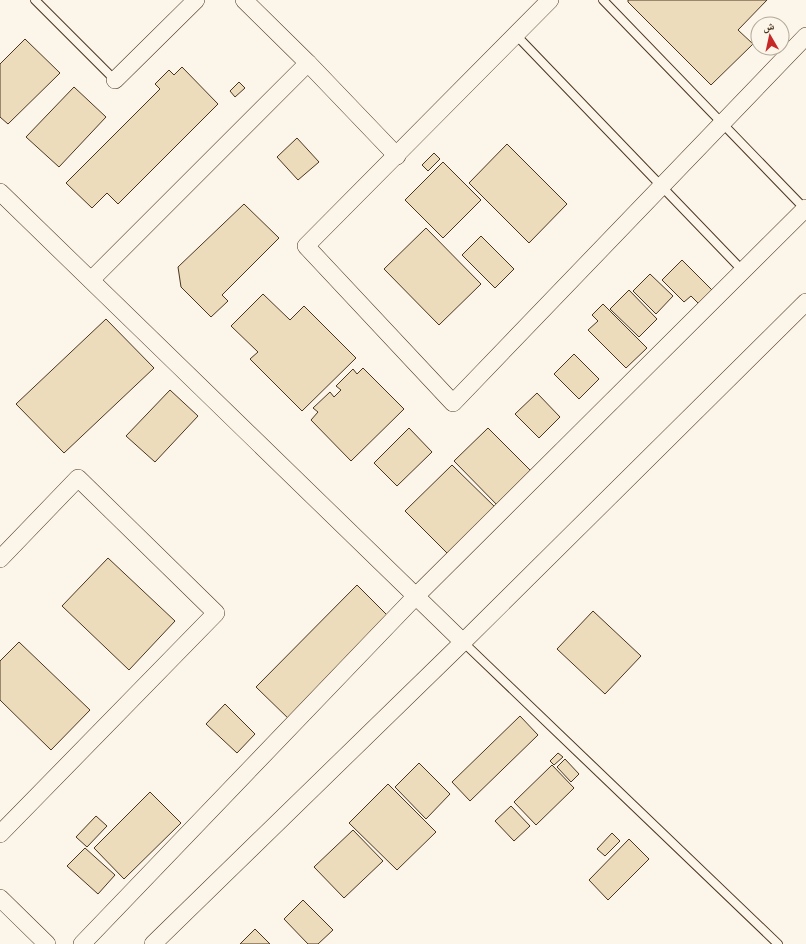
<svg xmlns="http://www.w3.org/2000/svg" width="806" height="944" font-family="Lato,'Noto Naskh Arabic',sans-serif">
	<rect width="100%" height="100%" fill="#fbf6e9"/>
	<g fill="#ecdcbc" stroke="#4a3520">
		<polygon points="628,0 767,0 738,30 753,44 711,85 628,2"/>
		<polygon points="25,39 60,73 8,124 0,117 0,64"/>
		<polygon points="182,67 218,104 118,204 107,193 92,208 66,183 160,89 155,84 169,70 174,75"/>
		<polygon points="239,82 245,88 235,97 230,91"/>
		<polygon points="74,87 106,117 59,167 26,137"/>
		<polygon points="297,138 319,162 298,180 277,157"/>
		<polygon points="507,144 567,204 529,243 469,183"/>
		<polygon points="434,153 440,159 428,171 422,165"/>
		<polygon points="443,162 481,200 443,238 405,200"/>
		<polygon points="244,204 279,238 222,295 228,301 211,317 181,287 178,267"/>
		<polygon points="426,228 481,284 439,325 384,269"/>
		<polygon points="481,236 514,269 495,288 462,255"/>
		<polygon points="682,260 713,291 700,305 691,296 684,302 662,280"/>
		<polygon points="650,274 673,296 656,314 633,291"/>
		<polygon points="629,290 657,319 639,337 610,309"/>
		<polygon points="263,294 290,320 304,306 356,358 302,411 250,359 258,352 231,326"/>
		<polygon points="603,304 647,348 626,368 588,330 598,321 592,315"/>
		<polygon points="106,319 154,368 64,453 16,404"/>
		<polygon points="574,354 599,379 579,399 554,374"/>
		<polygon points="363,368 404,409 351,461 311,420 318,412 313,408 330,392 334,397 341,390 336,386 353,369 357,374"/>
		<polygon points="170,390 198,416 155,462 126,436"/>
		<polygon points="537,393 560,417 539,438 515,414"/>
		<polygon points="409,428 432,452 397,486 374,463"/>
		<polygon points="488,428 535,475 501,509 454,461"/>
		<polygon points="452,465 498,510 451,557 405,511"/>
		<polygon points="108,558 175,621 129,670 62,606"/>
		<polygon points="357,585 392,620 292,722 256,687"/>
		<polygon points="593,611 641,656 605,694 557,649"/>
		<polygon points="19,642 90,710 51,750 0,700 0,661"/>
		<polygon points="225,704 255,734 237,753 206,724"/>
		<polygon points="520,716 538,735 470,801 452,782"/>
		<polygon points="558,753 563,757 554,765 550,761"/>
		<polygon points="565,759 579,774 571,782 557,767"/>
		<polygon points="419,763 450,794 426,819 395,787"/>
		<polygon points="552,765 574,788 536,825 514,802"/>
		<polygon points="388,784 436,832 397,870 349,823"/>
		<polygon points="150,792 181,823 124,879 94,848"/>
		<polygon points="511,806 530,826 514,841 495,821"/>
		<polygon points="96,816 107,826 87,847 76,837"/>
		<polygon points="353,830 383,861 344,898 314,867"/>
		<polygon points="612,833 620,841 605,856 597,849"/>
		<polygon points="629,839 649,859 608,900 589,880"/>
		<polygon points="85,848 115,875 98,894 67,866"/>
		<polygon points="303,900 333,930 318,944 308,944 284,919"/>
		<polygon points="255,929 270,944 240,944"/>
	</g>
	<g fill="none" stroke-linecap="round" stroke-linejoin="round">
		<g stroke="#4a3520" stroke-width="10">
			<g id="service">
				<polyline points="35,0 115,80"/>
				<polyline points="603,0 805,209"/>
				<polyline points="516,35 743,271"/>
				<polyline points="463,642 778,944"/>
			</g>
		</g>
		<g stroke="#4a3520" stroke-width="18">
			<g id="minor">
				<polyline points="244,0 308,63 397,156"/>
				<polyline points="550,0 306,246 453,403 806,36"/>
				<polyline points="115,80 196,0"/>
				<polyline points="0,192 463,642"/>
				<polyline points="91,280 308,63"/>
				<polyline points="0,559 78,478 216,613 0,834"/>
				<polyline points="0,898 47,944"/>
				<polyline points="82,944 416,596 806,208"/>
				<polyline points="153,944 463,642 806,302"/>
			</g>
		</g>
		<use href="#service" stroke="#fbf6e9" stroke-width="8"/>
		<use href="#minor" stroke="#fbf6e9" stroke-width="17"/>
	</g>
	<g transform="translate(770 36) rotate(351)"><circle r="19" fill="#fbf6e9" stroke="#b4a999"/>
	<path d="M0-3L7 15L0 10L-7 15Z" fill="#c62828"/>
	<text y="-6" font-size="11" font-weight="bold" text-anchor="middle" fill="#4a3520">ش</text>
	</g>
</svg>
